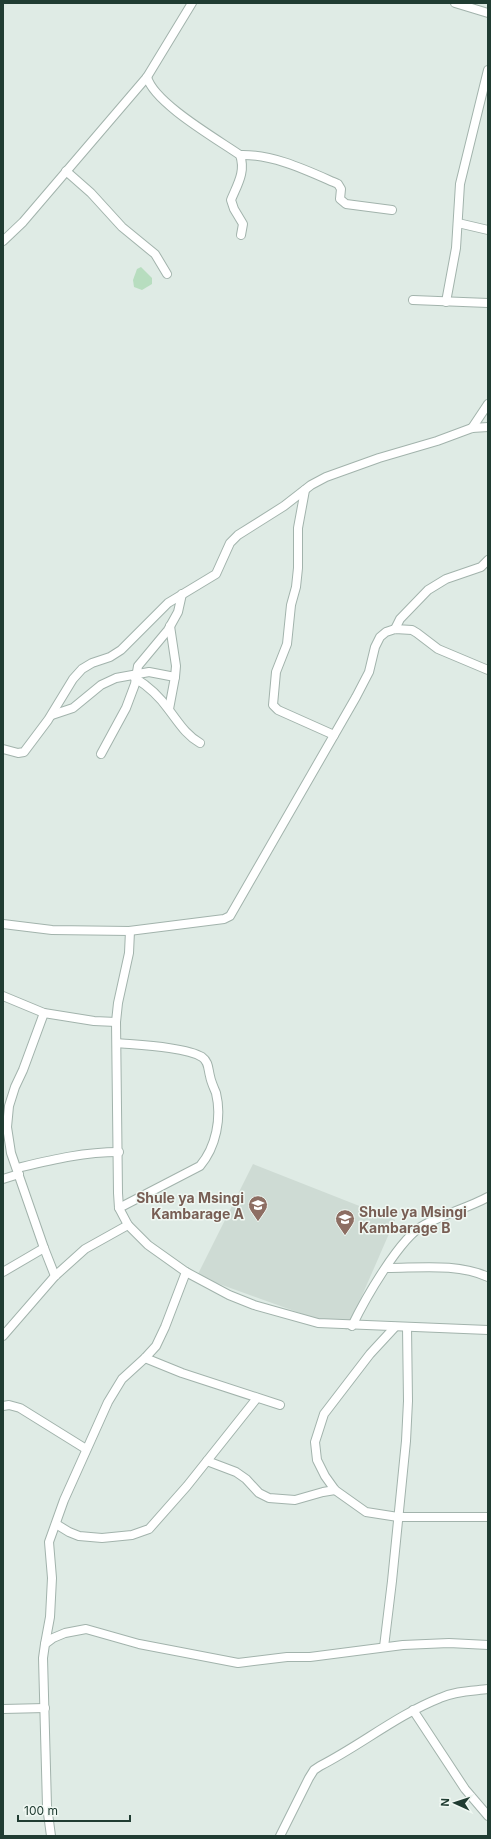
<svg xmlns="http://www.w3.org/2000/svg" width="491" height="1839" font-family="Inter,sans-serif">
	<rect width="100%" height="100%" fill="#dfebe5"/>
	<polygon fill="#cedbd4" points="253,1164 395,1220 347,1330 197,1276"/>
	<polygon fill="#b7ddbf" points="141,267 152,278 152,284 142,290 134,287 133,280 137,269"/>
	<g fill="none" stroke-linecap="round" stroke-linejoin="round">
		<g stroke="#a2b3ac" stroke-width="10">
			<g id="minor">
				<polyline points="455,3 488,13"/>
				<path d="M147,77C154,103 217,139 240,155C246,172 237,185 231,200L234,209L243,224L241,235"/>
				<path d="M240,155C274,154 308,171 338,184L341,189L340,199L346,204L392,210"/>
				<polyline points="66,171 91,193 122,227 155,254 167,274"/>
				<polyline points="458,223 488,230"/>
				<polyline points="3,241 23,222 147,77 192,3"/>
				<polyline points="413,300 488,303"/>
				<polyline points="446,302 456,248 460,184 488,70"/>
				<polyline points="472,428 488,404"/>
				<polyline points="305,490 298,528 298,568 296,587 291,605 287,644 276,672 273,705 278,710 334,735"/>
				<polyline points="395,629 400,619 428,590 446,579 481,567 488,560"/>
				<path d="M135,678C148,686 160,697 169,710C179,723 186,735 200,743"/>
				<polyline points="169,709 175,677 176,666 170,626"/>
				<polyline points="52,715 73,708 101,685 116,678 149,672 175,677"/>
				<polyline points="3,749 18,753 24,752 48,720 73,679 82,669 92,663 110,657 121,650 168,603 216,574 230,543 238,535 284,506 311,485 326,477 379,458 437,441 472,428 488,427"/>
				<polyline points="101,754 126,708 135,684 138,666 168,630 178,612 182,594"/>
				<polyline points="3,924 52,930 130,931 129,953 118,1003 116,1022 118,1193 119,1208 128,1225 148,1245 186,1272 229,1295 254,1305 318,1323 488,1330"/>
				<polyline points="129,931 224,919 230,916 356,697 369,672 375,647 380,637 386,632 395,629 412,630 417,633 438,649 488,670"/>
				<polyline points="3,996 44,1013 94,1021 116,1022"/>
				<polyline points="44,1013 23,1070 15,1087 9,1106 7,1127 11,1153 44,1248 55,1276"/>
				<path d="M117,1043C138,1045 186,1047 202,1057C209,1062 208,1069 210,1076C211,1082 214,1088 216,1093C222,1118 216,1147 200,1166L119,1208"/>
				<path d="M17,1168C51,1160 83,1152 119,1152"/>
				<polyline points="3,1179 19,1174"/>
				<path d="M387,1268C420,1268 457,1263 488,1277"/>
				<polyline points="3,1272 44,1248"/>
				<path d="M352,1326C364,1301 400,1237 424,1225C444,1214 468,1208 488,1197"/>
				<polyline points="395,1327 370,1354 324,1414 315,1442 317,1460 325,1476 335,1490 366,1512 398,1517 488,1517"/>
				<polyline points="3,1336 55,1276 85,1249 128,1225"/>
				<polyline points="145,1358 182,1373 280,1405"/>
				<polyline points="3,1406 9,1405 20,1408 86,1449"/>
				<polyline points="207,1461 236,1472 246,1479 259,1493 269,1498 295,1500 323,1492 335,1490"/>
				<polyline points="56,1524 69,1532 79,1536 102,1538 132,1535 149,1529 187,1486 257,1398"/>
				<polyline points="45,1644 50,1617 52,1578 49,1542 64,1500 108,1402 122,1379 145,1358 156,1346 165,1327 186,1272"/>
				<polyline points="384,1647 392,1581 406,1441 408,1401 407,1327"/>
				<polyline points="3,1709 45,1708"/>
				<polyline points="413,1710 465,1789 488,1816"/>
				<polyline points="51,1836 47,1806 43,1658 45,1644 53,1638 65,1633 86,1629 139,1644 238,1663 287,1657 310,1657 403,1645 449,1643 488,1645"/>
				<path d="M280,1836L309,1778L314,1770L320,1766C361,1745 397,1715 440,1698C455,1691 472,1691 488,1689"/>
			</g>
		</g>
		<use href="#minor" stroke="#fff" stroke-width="8"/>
	</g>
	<defs>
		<g id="school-pin" transform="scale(1)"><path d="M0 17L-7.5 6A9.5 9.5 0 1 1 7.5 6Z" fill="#8d6e63" stroke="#f0f8f3"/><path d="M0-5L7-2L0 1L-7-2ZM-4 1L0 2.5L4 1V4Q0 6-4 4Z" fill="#fff"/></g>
	</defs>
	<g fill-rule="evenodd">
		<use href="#school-pin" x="258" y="1205"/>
		<use href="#school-pin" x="345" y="1219"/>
	</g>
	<g text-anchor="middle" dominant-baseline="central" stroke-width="3" stroke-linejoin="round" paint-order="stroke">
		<g font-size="14" font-weight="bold" fill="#785e54" stroke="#f0f8f3" text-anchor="end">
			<text x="244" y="1197">Shule ya Msingi<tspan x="244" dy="16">Kambarage A</tspan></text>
			<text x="359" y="1211" text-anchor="start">Shule ya Msingi<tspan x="359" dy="16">Kambarage B</tspan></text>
		</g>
	</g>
	<rect width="491" height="1839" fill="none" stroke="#203c32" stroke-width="8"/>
	<g transform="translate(455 1803) rotate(273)" stroke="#f0f8f3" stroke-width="3" paint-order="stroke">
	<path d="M0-3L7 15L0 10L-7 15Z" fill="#203c32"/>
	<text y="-6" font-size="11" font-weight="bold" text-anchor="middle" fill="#203c32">N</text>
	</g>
	<path d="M18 1815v6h112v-6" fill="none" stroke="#203c32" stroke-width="2"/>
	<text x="24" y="1815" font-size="12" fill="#203c32" stroke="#f0f8f3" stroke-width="3" paint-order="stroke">100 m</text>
</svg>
